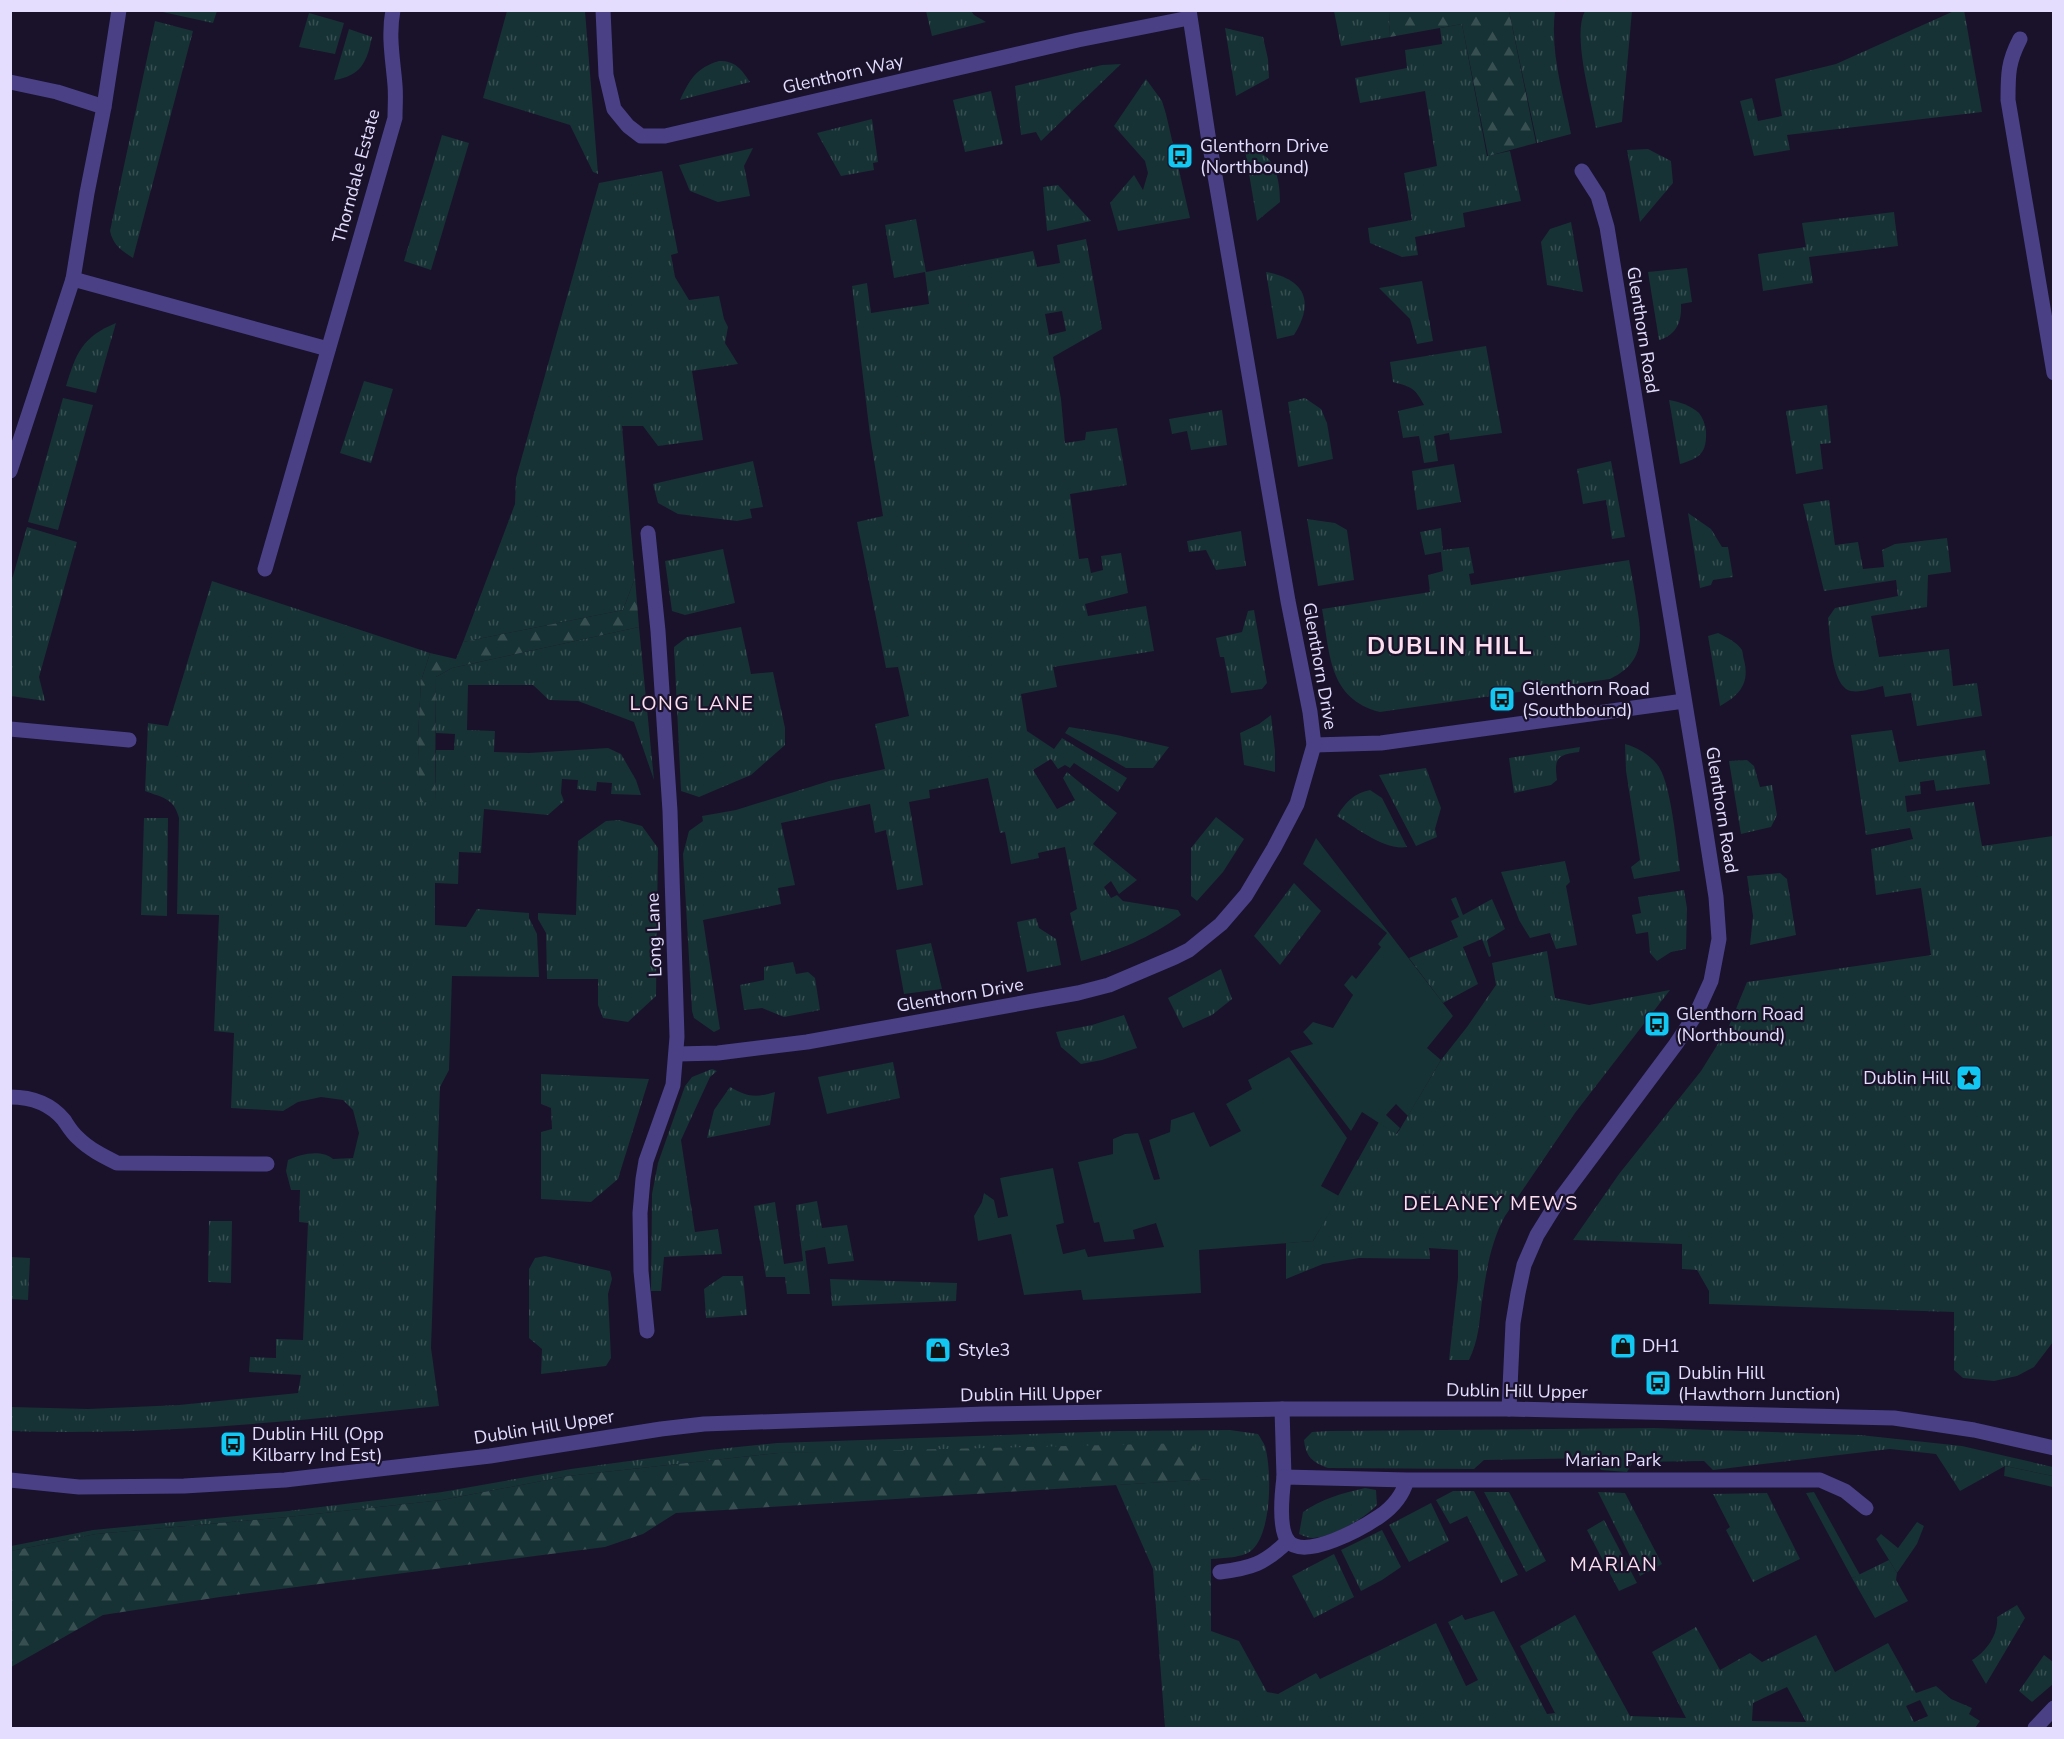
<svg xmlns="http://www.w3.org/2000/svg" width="2064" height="1739" font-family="'Nunito Sans',sans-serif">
	<defs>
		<pattern id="grass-tufts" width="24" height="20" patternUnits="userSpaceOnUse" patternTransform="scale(1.5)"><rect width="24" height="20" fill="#163234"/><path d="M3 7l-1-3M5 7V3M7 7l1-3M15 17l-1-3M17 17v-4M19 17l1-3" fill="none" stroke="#384f52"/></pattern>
		<pattern id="forest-firs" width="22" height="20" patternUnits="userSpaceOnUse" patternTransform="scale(1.5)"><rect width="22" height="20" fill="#163234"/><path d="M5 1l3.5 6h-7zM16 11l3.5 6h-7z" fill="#384f52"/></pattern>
	</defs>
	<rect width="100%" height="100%" fill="#19122a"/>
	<g fill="url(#grass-tufts)" fill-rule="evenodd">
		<polygon points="1964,10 1982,112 1787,135 1790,150 1754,156 1740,101 1752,98 1758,121 1782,116 1775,79 1836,64 1954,11"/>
		<polygon points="158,11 217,10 217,11 213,23"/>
		<polygon points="507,11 585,11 598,174 593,172 570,125 483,98"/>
		<polygon points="926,11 971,11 974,15 986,22 932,36"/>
		<polygon points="1334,11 1389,11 1390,37 1341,46"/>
		<path d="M1509,11H1555C1550,52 1563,93 1571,134L1537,143Z"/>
		<path d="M1585,11H1632L1622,122L1596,128C1591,100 1572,34 1585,11Z"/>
		<polygon points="309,13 344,23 335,54 299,47"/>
		<path d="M155,21L193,31L133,258C121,250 113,245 110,231Z"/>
		<polygon points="1462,24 1487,156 1510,151 1521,201 1463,213 1465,227 1415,237 1418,255 1402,257 1370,243 1368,228 1412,220 1404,173 1437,166 1425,91 1360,103 1355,78 1407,68 1405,50 1442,44 1440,28"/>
		<polygon points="1225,28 1263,37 1268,59 1269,78 1236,96"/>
		<path d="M349,29L372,37C367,62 361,76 334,80Z"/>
		<path d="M719,61C736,61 741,69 750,82L680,100C690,79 696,68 719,61Z"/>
		<polygon points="1121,64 1041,141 1036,132 1021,135 1015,86 1102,65"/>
		<polygon points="1146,79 1162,101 1166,114 1190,218 1118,231 1110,203 1134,175 1143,190 1148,173 1145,161 1114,126"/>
		<polygon points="991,91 1003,144 965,152 953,100"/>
		<polygon points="872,119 878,162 873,163 874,170 841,176 817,133"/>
		<polygon points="442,135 469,143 431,270 404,261"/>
		<polygon points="753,148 744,166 750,196 718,202 690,191 679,165"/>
		<polygon points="1648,149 1671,161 1673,183 1640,222 1627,150"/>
		<path d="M1245,150C1250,151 1256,151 1260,153C1277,160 1280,185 1280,202L1257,221Z"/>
		<polygon points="662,171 678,253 671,255 675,277 689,300 719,296 724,319 728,327 725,343 738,364 692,371 703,440 658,446 643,426 622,426 635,578 623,610 463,642 515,504 516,478 599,183"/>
		<polygon points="1058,185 1091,221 1047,231 1043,187"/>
		<polygon points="1894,212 1898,246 1809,257 1813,283 1763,291 1758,254 1806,247 1802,223"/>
		<path d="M916,219L926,272L1033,251L1037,267L1060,263L1057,245L1086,239L1102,329L1053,357L1061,399L1065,443L1085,440L1086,432L1117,428L1127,485L1070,494L1079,559L1088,558L1091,573L1103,570L1101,556L1121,553L1128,593L1085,604L1088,616L1146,606L1154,651L1053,667L1057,687L1021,694L1027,731L1054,749L1062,738L1127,778L1118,792L1074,763L1070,768L1065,765L1058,769L1051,759L1033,770L1057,809L1075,800L1063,778L1067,772L1117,813L1093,844L1137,880L1119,894L1111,881L1104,887L1111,898L1117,895L1123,901L1178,910L1181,915C1148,939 1120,950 1081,961L1070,913L1077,909L1065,847L1038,853L1039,858L1011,864L1005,832L1000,833L988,778L929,790L930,798L909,802L923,885L897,890L886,830L875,833L870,804L781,823L795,885L778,888L781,904L703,920L720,1029L714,1032L694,1018L692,1011L683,854L689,831L703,821L702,816L736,810L829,781L885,769L875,724L909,716L898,667L886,668L857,522L883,516L870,435L852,286L867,283L871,313L929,304L925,272L894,278L885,225ZM1062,311L1066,331L1049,335L1045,314Z"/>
		<polygon points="1571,222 1583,292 1547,285 1541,242 1550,229"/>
		<path d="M1687,268L1692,302L1681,304C1682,321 1677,335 1659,340L1648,272Z"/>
		<path d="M1266,272C1305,279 1315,302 1294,335L1277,339Z"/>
		<polygon points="1422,281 1433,341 1417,344 1410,319 1379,288"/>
		<path d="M116,323L96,393L66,386C76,353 82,337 116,323Z"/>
		<path d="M1486,346L1502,433L1450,440L1449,433L1434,436L1438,461L1424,463L1419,436L1403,438L1398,411L1424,405C1415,388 1412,387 1393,382L1390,362Z"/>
		<polygon points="364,381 393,389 371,463 340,453"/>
		<polygon points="63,398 93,405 58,530 28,522"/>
		<polygon points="1305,398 1321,409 1327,423 1333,459 1298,467 1288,402"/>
		<path d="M1669,400C1680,402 1690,405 1699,413C1703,418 1705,424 1706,431C1707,453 1700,458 1680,464Z"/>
		<polygon points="1827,405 1831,443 1820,444 1823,469 1796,474 1786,411"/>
		<polygon points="1222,410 1227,445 1191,450 1187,431 1172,434 1169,419"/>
		<polygon points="753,461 763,507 750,509 752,518 737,521 678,514 658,503 653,484"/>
		<polygon points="1611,461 1625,537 1612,539 1606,500 1583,504 1577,469"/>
		<polygon points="1454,464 1461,502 1417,510 1412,471"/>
		<path d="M1829,500L1835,545L1858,542L1863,569L1884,567L1882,550L1895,544L1947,538L1951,572L1928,575L1927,607L1871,616L1879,657L1949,649L1953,686L1977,683L1982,716L1917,726L1911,693L1885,697L1883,686C1874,688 1860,693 1851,691C1831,687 1830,634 1828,618L1835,608L1898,596L1896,580L1824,591L1803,504Z"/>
		<polygon points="1688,513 1711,529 1722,547 1728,547 1733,577 1713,580 1711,585 1700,588"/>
		<polygon points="1307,519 1335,523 1347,530 1354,580 1318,586"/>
		<polygon points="27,527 77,542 39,677 45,701 11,696 11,583"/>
		<path d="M1441,528L1443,550L1469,547L1474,573L1469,574L1471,585L1629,560C1632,576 1635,592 1637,607C1643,640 1643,663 1610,679L1380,712C1328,699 1330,653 1322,609L1430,592L1428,575L1443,571L1441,552L1425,555L1420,532Z"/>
		<polygon points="1241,531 1246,566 1216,570 1206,550 1189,552 1187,541"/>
		<polygon points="723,549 735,603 685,615 672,611 665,561"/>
		<path d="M212,581L430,653L421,681L418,738L421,802H435L436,750H454L455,734L436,733V677L452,668L639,627L654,780L634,722L578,701L549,700L533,685H468L467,730L495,731L494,752L529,753L608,748L621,754L636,780L641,795L611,794L612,783L597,782L596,791L577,789L578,780L562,779L561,793L564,801L548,815L484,809L481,853L459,852L458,884L435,883V925L466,927L477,909L529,913V918L537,934L539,977L452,976L449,1070L440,1087L431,1348L439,1406C297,1421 154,1436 11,1431V1407L88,1409L179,1405L298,1393L301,1375L249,1372L250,1357L276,1358V1339L303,1340L308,1223L299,1222L300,1190H291L286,1171L288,1160C301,1154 321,1149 333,1159L353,1158L359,1133L353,1110L343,1100L321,1097L298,1102L283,1111L231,1108L234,1033L214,1031L219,915L177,914L179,818C174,798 163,798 145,791L148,723L168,726Z"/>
		<polygon points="1254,610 1267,683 1262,689 1231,693 1224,657 1220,657 1216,638 1242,632 1248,611"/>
		<polygon points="741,627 751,674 773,672 785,728 785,745 751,775 699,797 681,791 674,647 687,637"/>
		<path d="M1718,633C1726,637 1737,642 1742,650C1743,653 1743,657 1744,660C1750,683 1740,695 1720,706L1708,636Z"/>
		<polygon points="1271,715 1275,751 1275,772 1244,765 1240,733 1259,724"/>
		<polygon points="1069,727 1117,735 1169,747 1153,768 1126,768 1065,733"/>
		<polygon points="1892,730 1899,762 1985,750 1990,784 1936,791 1934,780 1920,782 1921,794 1905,796 1907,812 1974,802 1982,846 2053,836 2053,1342 2034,1367 2017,1376 1994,1381 1963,1378 1954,1370 1954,1312 1709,1304 1709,1291 1697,1270 1682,1269 1682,1244 1573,1240 1619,1174 1701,1071 1729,1026 1747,982 1931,955 1921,888 1876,895 1871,849 1913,839 1910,828 1866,835 1851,735"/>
		<path d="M1625,744C1637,747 1652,756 1659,767C1671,785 1677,848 1680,871L1634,879L1631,867L1640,860L1626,771Z"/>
		<path d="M1580,747L1579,752C1557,755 1554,758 1557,780L1551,785L1514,793L1509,758Z"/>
		<polygon points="1747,760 1754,766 1760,787 1772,785 1777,815 1771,827 1741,834 1729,761"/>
		<polygon points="1426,768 1441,808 1435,829 1437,837 1416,846 1379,775"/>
		<path d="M1370,790L1382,798L1407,847C1385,851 1355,827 1337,816C1345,803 1354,793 1370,790Z"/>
		<polygon points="1216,817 1244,839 1223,872 1197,901 1191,896 1191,848"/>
		<polygon points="144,818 168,818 167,916 141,915"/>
		<polygon points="619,820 642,826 658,848 656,996 628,1022 603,1018 598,1005 598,979 547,979 546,933 538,919 538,913 576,915 578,841 606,821"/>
		<polygon points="1565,861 1570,882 1566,886 1577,945 1556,949 1550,933 1530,938 1519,920 1501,872"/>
		<polygon points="1780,873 1787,879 1796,935 1750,945 1753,916 1747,876"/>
		<polygon points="1294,883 1321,911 1280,965 1254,936"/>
		<polygon points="1684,890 1687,908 1686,949 1671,952 1657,961 1650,953 1648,932 1636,934 1632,915 1641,913 1638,897"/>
		<polygon points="1456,897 1463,915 1492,899 1505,929 1487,940 1491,956 1489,957 1482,939 1463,947 1478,984 1443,1003 1409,958 1458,937 1451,921 1459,917 1451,899"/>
		<polygon points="1036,918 1039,928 1056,939 1061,965 1027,972 1017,922"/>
		<polygon points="931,943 942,989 904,994 896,950"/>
		<path d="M1547,951L1555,998L1589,1005L1670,990L1575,1113L1505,1216C1491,1241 1486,1272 1482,1301C1479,1324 1479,1339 1469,1360H1449L1458,1278V1250L1429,1248L1430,1259L1359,1258L1323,1264L1286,1279V1243L1313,1241L1379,1122L1397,1134L1441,1060L1467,1027L1496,985L1492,963Z"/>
		<polygon points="793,962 796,974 808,972 815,978 820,1010 784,1017 762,1008 744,1010 740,985 764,980 764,967"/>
		<polygon points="1221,969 1232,999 1212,1015 1183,1028 1168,998"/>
		<polygon points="1124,1015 1137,1048 1102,1060 1081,1064 1061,1047 1056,1032 1092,1025"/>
		<polygon points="893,1062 900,1098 827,1114 818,1077"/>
		<polygon points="712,1069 717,1071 710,1077 681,1140 695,1232 718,1229 722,1254 664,1257 661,1291 651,1291 652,1194 658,1163 685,1086 692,1077"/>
		<polygon points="541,1074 649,1079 618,1179 591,1202 541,1199 541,1132 552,1129 551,1108 541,1104"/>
		<path d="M730,1087C747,1097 756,1098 775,1092L770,1125L707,1138L714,1110Z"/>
		<polygon points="817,1201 822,1228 847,1225 854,1261 828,1264 825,1247 805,1251 810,1294 787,1294 785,1277 766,1277 754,1206 775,1202 784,1264 803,1261 796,1205"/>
		<polygon points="209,1221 232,1221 231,1283 208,1282"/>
		<polygon points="545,1256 610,1271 612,1279 608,1294 611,1358 606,1366 541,1374 542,1349 529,1338 529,1269 535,1258"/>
		<polygon points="11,1257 30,1258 28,1300 11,1299"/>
		<polygon points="723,1276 743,1276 747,1315 706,1318 704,1289"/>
		<polygon points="830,1279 957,1283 956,1301 832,1306"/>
		<path d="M1654,1428L1860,1435L1962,1446L2053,1467V1476L2005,1466L1960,1491L1936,1454L1890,1449L1713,1470L1704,1461L1633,1462L1627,1472L1601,1470L1594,1458L1484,1460L1474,1469L1328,1468C1312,1462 1306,1457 1304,1440L1312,1432L1329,1431Z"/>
		<path d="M1230,1430L1258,1434C1260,1437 1263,1442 1265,1446C1272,1471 1272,1532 1252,1550C1243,1558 1223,1558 1211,1559V1631L1239,1641L1267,1692L1278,1694L1316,1673L1320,1679L1436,1623L1466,1686L1478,1680L1448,1622L1462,1615L1465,1620L1494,1611L1547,1714L1555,1713L1520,1646L1575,1615L1630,1716L1686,1718L1652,1652L1696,1627L1720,1670L1750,1653L1762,1662L1816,1635L1835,1672L1888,1643L1916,1693L1936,1686L1951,1699L1972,1708L1969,1714L1980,1721L1975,1728H1165L1153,1569L1116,1485L1211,1479L878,1452L778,1453L568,1476L442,1500L288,1517L96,1534L11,1551V1546L93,1530L288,1511L442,1492L571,1469L709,1450L777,1443L1118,1431ZM1787,1687L1806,1722L1752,1721L1753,1703ZM1920,1700L1928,1716L1914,1722L1906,1706Z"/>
		<path d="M1365,1488L1376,1490L1377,1505C1364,1519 1332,1537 1313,1538C1308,1538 1304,1536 1299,1534L1303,1512C1321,1499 1343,1493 1365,1488Z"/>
		<polygon points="1453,1491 1474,1491 1518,1575 1501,1583 1467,1516 1450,1524 1436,1500"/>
		<polygon points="1484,1492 1509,1492 1546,1561 1526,1572"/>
		<polygon points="1598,1492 1625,1493 1662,1564 1640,1576"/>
		<polygon points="1767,1493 1800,1559 1753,1582 1726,1530 1730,1527 1713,1494"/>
		<polygon points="1431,1503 1449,1541 1409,1562 1389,1525"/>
		<polygon points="1604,1520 1637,1583 1619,1591 1587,1530"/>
		<polygon points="1382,1530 1401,1567 1382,1580 1361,1591 1341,1550"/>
		<polygon points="1334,1554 1354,1597 1314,1618 1292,1576"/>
		<polygon points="1889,1560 1897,1573 1896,1580 1908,1601 1875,1618 1852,1578"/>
		<path d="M2017,1605L2025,1618L1986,1684L1972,1660C1986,1652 1999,1634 1997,1617Z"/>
		<polygon points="2044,1655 2053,1662 2053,1684 2032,1702 2019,1691"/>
	</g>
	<g fill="url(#forest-firs)">
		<polygon points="1389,11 1509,11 1536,143 1488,156 1462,24 1390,37"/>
		<polygon points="635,578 639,627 452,668 436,677 435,803 420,802 418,738 421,681 430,653 456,659 463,642 623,610"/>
		<polygon points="1191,1443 1205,1462 1211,1479 676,1513 643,1534 605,1547 220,1597 103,1615 11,1667 11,1551 96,1534 288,1517 442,1500 568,1476 778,1453"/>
	</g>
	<g fill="#163234">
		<polygon points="1316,838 1453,1016 1427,1048 1441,1060 1408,1116 1396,1104 1386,1115 1400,1128 1396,1134 1362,1112 1351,1131 1290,1051 1313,1044 1303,1032 1313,1022 1333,1028 1353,995 1344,985 1352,975 1356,979 1381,947 1378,944 1387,933 1303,864"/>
		<polygon points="1289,1057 1347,1138 1321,1186 1339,1196 1313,1241 1199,1250 1201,1293 1083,1300 1081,1290 1024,1295 1011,1234 978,1241 974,1216 982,1202 984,1193 994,1200 998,1218 1008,1216 1000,1178 1053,1168 1064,1223 1056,1225 1063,1254 1085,1249 1088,1257 1164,1247 1156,1223 1133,1230 1135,1239 1104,1242 1099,1222 1094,1223 1078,1162 1113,1154 1113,1139 1125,1134 1138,1133 1154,1180 1160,1179 1149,1140 1170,1132 1171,1120 1194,1112 1210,1147 1241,1131 1226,1104 1252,1089 1248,1080"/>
		<polygon points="2005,1466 2053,1476 2053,1487 2004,1476"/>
		<polygon points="1814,1492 1860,1575 1852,1578 1806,1493"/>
		<polygon points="1917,1522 1924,1526 1917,1544 1897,1573 1876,1539 1881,1534 1898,1548"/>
	</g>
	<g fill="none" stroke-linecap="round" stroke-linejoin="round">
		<g stroke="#4a4086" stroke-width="15">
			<polyline points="603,10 606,75 614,109 628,126 641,136 665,136 1078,40 1189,18"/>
			<path d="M2020,39C2008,62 2008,74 2008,100L2054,373"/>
			<polyline points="10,82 57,92 104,107"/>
			<polyline points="73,279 328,349"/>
			<polyline points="10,471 73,279 87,193 104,107 119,10"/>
			<path d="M265,569L395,118C395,107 396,96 395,85C393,60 388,36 393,10"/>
			<polyline points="10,729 129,740"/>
			<polyline points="1314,745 1381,743 1684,701"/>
			<polyline points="677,1054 718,1053 807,1042 1078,993 1109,985 1175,957 1189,950 1221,924 1246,895 1274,848 1297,804 1314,745 1310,712 1288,601 1208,135 1189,10"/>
			<path d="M10,1097C32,1097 50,1103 64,1120C68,1126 72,1133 78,1138C89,1149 103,1156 117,1163L267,1164"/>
			<polyline points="647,1331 641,1271 640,1213 643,1179 646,1161 673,1085 677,1037 670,811 658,631 648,533"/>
			<polyline points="1282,1409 1284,1477"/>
			<polyline points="1509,1409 1513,1323 1518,1293 1524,1265 1537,1235 1555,1206 1676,1044 1696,1014 1711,981 1719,939 1716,897 1700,795 1607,227 1598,196 1582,171"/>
			<polyline points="10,1480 79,1487 184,1486 285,1480 490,1456 661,1429 704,1424 985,1414 1282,1409 1509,1409 1894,1418 1974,1430 2054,1448"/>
			<path d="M1407,1480L1284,1477C1282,1493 1278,1528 1288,1541C1305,1561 1364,1527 1380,1516C1393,1507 1403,1494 1407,1480H1820L1845,1491L1866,1508"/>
			<path d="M1220,1572C1252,1568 1264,1564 1288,1541"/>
			<polyline points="2035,1728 2054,1708"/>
		</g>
	</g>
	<defs>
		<g id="bus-square" transform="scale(1.35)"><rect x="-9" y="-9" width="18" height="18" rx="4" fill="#13c7f3" stroke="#19122a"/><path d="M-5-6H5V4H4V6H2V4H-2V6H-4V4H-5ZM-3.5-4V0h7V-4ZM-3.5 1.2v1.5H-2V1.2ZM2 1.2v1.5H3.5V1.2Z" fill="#111"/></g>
		<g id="sight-square" transform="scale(1.35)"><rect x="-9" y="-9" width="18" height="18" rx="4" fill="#13c7f3" stroke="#19122a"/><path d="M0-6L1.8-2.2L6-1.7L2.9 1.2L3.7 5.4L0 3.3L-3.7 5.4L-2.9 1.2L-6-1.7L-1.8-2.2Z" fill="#111"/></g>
		<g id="shop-square" transform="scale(1.35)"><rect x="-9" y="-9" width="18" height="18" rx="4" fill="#13c7f3" stroke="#19122a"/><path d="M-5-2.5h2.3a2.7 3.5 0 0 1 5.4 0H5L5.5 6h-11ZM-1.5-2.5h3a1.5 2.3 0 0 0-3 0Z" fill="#111"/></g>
	</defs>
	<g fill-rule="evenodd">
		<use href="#bus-square" x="1180" y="156"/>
		<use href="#bus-square" x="1502" y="699"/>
		<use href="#bus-square" x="1657" y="1024"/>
		<use href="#sight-square" x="1969" y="1078"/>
		<use href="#shop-square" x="1623" y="1346"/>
		<use href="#shop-square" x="938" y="1350"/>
		<use href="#bus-square" x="1658" y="1383"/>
		<use href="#bus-square" x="233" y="1444"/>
	</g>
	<g text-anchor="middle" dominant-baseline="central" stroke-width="4.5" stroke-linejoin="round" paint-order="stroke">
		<g font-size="18" fill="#e4ddfd" stroke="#19122a">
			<text transform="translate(843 74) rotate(-13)">Glenthorn Way</text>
			<text transform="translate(356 176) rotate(-75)">Thorndale Estate</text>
			<text transform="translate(1643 330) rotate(81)">Glenthorn Road</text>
			<text transform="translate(1320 666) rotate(80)">Glenthorn Drive</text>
			<text transform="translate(1722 810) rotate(81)">Glenthorn Road</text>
			<text transform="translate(654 935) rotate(-92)">Long Lane</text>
			<text transform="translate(960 995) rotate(-10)">Glenthorn Drive</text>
			<text transform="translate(1517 1391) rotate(1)">Dublin Hill Upper</text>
			<text transform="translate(1031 1394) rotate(-1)">Dublin Hill Upper</text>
			<text transform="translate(544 1427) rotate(-9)">Dublin Hill Upper</text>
			<text x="1613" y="1460">Marian Park</text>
		</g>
		<g font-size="18" fill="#e4ddfd" stroke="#19122a" text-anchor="start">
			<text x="1200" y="146">Glenthorn Drive<tspan x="1200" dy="21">(Northbound)</tspan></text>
			<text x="1522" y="689">Glenthorn Road<tspan x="1522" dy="21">(Southbound)</tspan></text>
			<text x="1676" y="1014">Glenthorn Road<tspan x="1676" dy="21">(Northbound)</tspan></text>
			<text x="1950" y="1078" text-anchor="end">Dublin Hill</text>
			<text x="1642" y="1346">DH1</text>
			<text x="958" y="1350">Style3</text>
			<text x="1678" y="1373">Dublin Hill<tspan x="1678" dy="21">(Hawthorn Junction)</tspan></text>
			<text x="252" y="1434">Dublin Hill (Opp<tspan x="252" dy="21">Kilbarry Ind Est)</tspan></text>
		</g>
		<g font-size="20" letter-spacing="1.5" fill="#fddfef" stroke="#19122a">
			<text x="692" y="703">LONG LANE</text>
			<text x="1491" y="1203">DELANEY MEWS</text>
			<text x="1614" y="1564">MARIAN</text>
		</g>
		<g font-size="24" font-weight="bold" letter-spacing="1.5" fill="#fddfef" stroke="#19122a">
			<text x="1450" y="646">DUBLIN HILL</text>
		</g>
	</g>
	<rect width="2064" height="1739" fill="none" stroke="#e4ddfd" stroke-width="24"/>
</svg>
